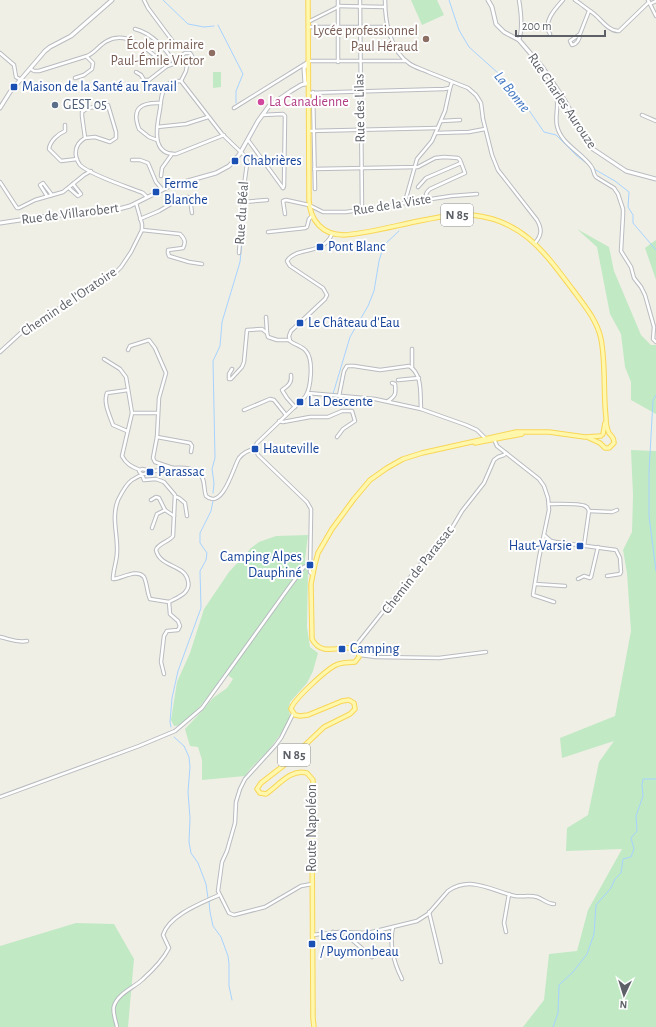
<svg xmlns="http://www.w3.org/2000/svg" width="656" height="1027" font-family="'Alegreya Sans',sans-serif">
	<rect width="100%" height="100%" fill="#f0efe6"/>
	<g fill="#c1e9c4">
		<polygon points="411,0 437,0 444,15 422,25"/>
		<polygon points="213,72 221,72 221,87 213,88"/>
		<polygon points="577,229 609,247 614,271 641,335 651,345 656,345 656,414 631,400 631,382 625,367 621,334 610,314 597,247"/>
		<polygon points="656,240 656,280 645,248"/>
		<polygon points="631,450 656,451 656,1027 523,1027 544,1000 549,954 577,951 588,910 622,849 566,851 567,828 588,815 599,762 614,741 562,758 560,738 615,716 631,631 627,573 623,550 632,532 633,495"/>
		<path d="M308,535L305,560L308,570L307,627L310,647L318,653L313,671L307,683L290,702L289,709L290,716L283,731L268,751L251,768L245,776L202,780V760L198,747L190,746L185,729L201,712L213,698L227,688L233,679L225,673C216,685 189,727 174,726L171,720L177,682L190,653L204,609L229,572L251,548L259,542L276,536Z"/>
		<polygon points="76,923 114,924 134,959 128,1027 0,1027 0,946"/>
	</g>
	<g fill="none" stroke-linecap="round" stroke-linejoin="round">
		<g stroke="#a7d3ff" stroke-width="1">
			<polyline points="163,0 188,24 204,27 214,26"/>
			<polyline points="449,0 459,30 469,47 498,73 526,106 544,132 556,135 576,155 590,166"/>
			<polyline points="218,25 243,74 236,91 236,103"/>
			<polyline points="594,169 615,181 629,192 628,207 633,215 633,223 656,250"/>
			<polyline points="333,394 350,337 368,306 374,291 379,261 384,245 399,231"/>
			<polyline points="656,395 653,400 649,472 649,516 656,571"/>
			<polyline points="330,403 332,397"/>
			<polyline points="213,493 214,483 212,469 215,458 213,361 220,346 222,322 240,262 243,233"/>
			<polyline points="171,727 170,722 172,698 178,671 201,608 200,571 206,560 207,553 200,543 200,533 211,511 213,501"/>
			<polyline points="174,737 184,746 189,757 190,767 188,792 190,818 189,842 191,853 198,863 206,884 208,898"/>
			<polyline points="209,901 210,912 213,926 221,937 228,956 229,964 229,986 232,1000"/>
			<polyline points="553,1027 558,1013 559,985 573,972 587,954 594,934 596,905 611,888 615,879 621,873 623,859 631,857 634,849 631,838 637,831 636,816 643,796 642,785 643,779 656,779"/>
		</g>
		<g stroke="#b8bbc0" stroke-width="4.5">
			<g id="minor">
				<polyline points="144,0 148,8 174,43"/>
				<polyline points="360,0 362,210"/>
				<path d="M385,0C385,22 390,51 410,64C416,68 422,69 428,72C441,77 455,83 468,88L476,95L481,103L483,119L492,155L498,170L537,220C542,229 542,235 535,243"/>
				<path d="M575,0C581,4 587,9 593,13C601,19 609,32 619,31L649,2"/>
				<polyline points="648,0 656,16"/>
				<polyline points="650,4 656,1"/>
				<polyline points="338,6 385,7"/>
				<polyline points="308,22 338,7"/>
				<polyline points="308,27 388,27"/>
				<path d="M135,29C151,33 167,49 174,63"/>
				<path d="M550,34C542,22 556,8 563,0"/>
				<path d="M580,34C580,39 577,44 572,45L570,41L580,34L589,11"/>
				<path d="M519,40C523,28 521,12 519,0"/>
				<polyline points="0,53 14,65 16,77 21,80"/>
				<polyline points="308,61 405,61"/>
				<polyline points="338,62 338,0"/>
				<path d="M31,69L34,71H39L87,56C95,53 99,45 107,41C129,29 152,54 167,66L176,63L181,59"/>
				<polyline points="136,72 141,75 144,80 149,80 167,66"/>
				<polyline points="75,78 84,75 92,69 93,63 87,57"/>
				<polyline points="181,81 222,134 246,157 247,164 244,186 239,253"/>
				<path d="M181,81C176,81 171,81 167,85C161,91 161,101 160,109C157,125 150,155 176,154L224,135"/>
				<polyline points="181,81 186,71 187,65 191,61 192,56 190,53 185,53 181,56 181,59 183,63"/>
				<path d="M553,83C552,89 557,95 557,101C558,109 555,118 557,126C561,144 581,152 591,166C594,169 593,174 596,177L614,188L618,194L623,209V215L621,251L631,267L634,278L641,287L645,295L654,327L653,339L656,342"/>
				<polyline points="313,92 315,189"/>
				<polyline points="308,93 444,89 450,88 452,82"/>
				<polyline points="234,108 308,62"/>
				<polyline points="262,115 283,114 285,116 284,186 283,188"/>
				<polyline points="642,115 656,121"/>
				<polyline points="441,121 460,120"/>
				<path d="M65,125V131C58,134 50,141 49,149L61,161L77,159"/>
				<polyline points="157,127 186,124 208,117"/>
				<polyline points="309,131 438,128"/>
				<polyline points="436,133 469,132 485,129"/>
				<path d="M85,138L82,116V112L88,108L108,105L116,132V138L110,142L95,137L85,138C80,141 77,144 76,150C75,156 77,161 80,165C90,175 128,187 143,193L147,197"/>
				<path d="M157,140L149,137L139,129C131,108 141,102 161,103"/>
				<polyline points="248,140 283,188"/>
				<polyline points="132,160 140,160 148,163 156,182 162,189"/>
				<polyline points="314,169 418,167 435,158 444,157 458,158 460,160 465,173 430,189 427,192 424,201"/>
				<polyline points="161,176 162,168 172,154"/>
				<polyline points="0,182 17,208 19,208 35,200 63,192 84,175 91,171"/>
				<polyline points="418,187 426,178 461,163"/>
				<polyline points="69,188 78,196 81,194 73,184"/>
				<polyline points="47,196 40,185 43,183 52,195"/>
				<polyline points="406,198 417,159 432,141 445,111 450,88"/>
				<polyline points="243,202 267,200"/>
				<polyline points="285,214 283,201 286,200 309,205 323,212 346,212 451,196 477,194"/>
				<polyline points="140,219 159,211 181,198 188,197 190,199 192,213"/>
				<path d="M142,230L180,234C185,239 186,242 183,248L168,250V253L169,256L189,262L202,264"/>
				<polyline points="268,232 305,228 307,227 309,219 312,216"/>
				<polyline points="266,317 267,333"/>
				<polyline points="128,350 130,346 149,340 155,348 166,373 159,398 157,437 153,458 155,462 173,468"/>
				<polyline points="0,352 23,331 61,307 93,289 112,276 121,267 131,252 142,230 142,224 136,203"/>
				<path d="M104,359L120,369L126,377L132,413L122,456C126,464 132,467 140,470"/>
				<polyline points="412,367 412,349"/>
				<polyline points="232,369 229,374 229,379 231,379 242,367 244,362 247,330 262,329 267,333 268,337 277,340 289,340"/>
				<path d="M291,375C292,383 288,386 282,390L287,398L295,407"/>
				<polyline points="398,380 419,378"/>
				<polyline points="308,393 375,399 421,409 466,425 477,430 485,438"/>
				<path d="M339,396L344,371L347,366H354L380,370L409,366C423,374 420,395 421,409"/>
				<path d="M388,401C396,396 396,393 395,384L392,383"/>
				<polyline points="244,410 270,399 274,400 286,415"/>
				<polyline points="132,413 157,413"/>
				<polyline points="279,421 283,422 310,417 328,417 342,411 352,411 355,421 343,429 337,437"/>
				<path d="M127,431L113,425C110,416 103,403 107,393L128,390"/>
				<polyline points="157,437 190,443 192,446 191,452"/>
				<polyline points="494,439 497,446 539,479 544,486 548,498 549,510 539,558 533,595 554,602"/>
				<polyline points="141,474 139,471 142,469 151,471"/>
				<path d="M142,474L144,480L156,479L164,482L175,495L173,536C169,542 158,543 156,550C160,568 185,564 188,581C191,593 178,597 169,602L150,599C147,592 147,583 144,577C137,568 121,579 113,579C113,570 117,561 117,552C118,534 111,518 118,500C121,494 126,484 132,480C145,471 185,462 199,473C206,479 203,488 206,496C223,511 234,465 239,458C243,453 249,450 255,449"/>
				<polyline points="176,497 179,498 185,503 187,516"/>
				<polyline points="151,500 156,497 159,498 165,510"/>
				<path d="M549,504C556,504 580,503 585,506C588,507 588,509 589,511L584,546"/>
				<polyline points="589,511 612,512 617,510"/>
				<polyline points="152,528 157,514 165,510 174,516"/>
				<polyline points="544,535 551,541 556,542 616,550 620,558 621,572 620,574 607,576"/>
				<path d="M312,574L310,572L311,514V509L307,502L258,455L255,447L257,443L305,397C311,389 314,360 306,351C302,346 295,345 290,341L289,336L291,331L325,299L327,295L323,288L290,266L287,261C296,246 323,256 332,234"/>
				<polyline points="578,579 584,576 590,578 591,577 598,547"/>
				<polyline points="535,584 565,586"/>
				<path d="M0,637C10,639 17,643 27,641"/>
				<polyline points="354,648 432,550 449,533 462,511 484,483 494,460 498,457 504,455 506,453"/>
				<polyline points="360,655 376,657 439,658 486,652"/>
				<polyline points="164,674 161,662 164,636 167,631 178,630 180,626 178,621 170,614 169,602"/>
				<polyline points="293,714 281,738 275,746 245,779 240,789 236,802 235,823 227,851 222,862 218,891 229,913 234,915 265,907 301,886 312,884"/>
				<polyline points="0,797 139,746 175,731 202,708 287,590 304,567 310,565"/>
				<polyline points="429,912 441,962"/>
				<path d="M393,927C389,944 394,963 402,979"/>
				<polyline points="333,932 340,937 351,939 372,957"/>
				<polyline points="506,932 504,923 509,894"/>
				<path d="M312,935L339,932L368,933L417,921L428,914L448,891C471,875 492,891 515,896C522,897 530,895 537,897C543,899 547,904 554,904"/>
				<path d="M117,1027C116,1021 112,1012 114,1006C118,993 135,987 143,979C153,970 163,960 169,948L163,935C169,915 202,903 219,895"/>
			</g>
		</g>
		<g stroke="#b8bbc0" stroke-width="5">
			<g id="tertiary">
				<polyline points="488,0 492,7 496,24 504,32 519,40 543,68 565,101 590,147 626,171 656,179"/>
				<polyline points="0,108 10,92 45,51 50,47 71,36 112,0"/>
			</g>
		</g>
		<g stroke="#b9bcc2" stroke-width="5">
			<g id="secondary">
				<polyline points="305,84 304,68 308,63"/>
				<polyline points="0,223 40,217 115,210 130,206 170,186 216,173 229,166 239,155 258,121 269,106 291,91 301,85 308,83"/>
			</g>
		</g>
		<g stroke="#f8d657" stroke-width="5.5">
			<g id="primary">
				<path d="M308,0L309,200C310,220 322,235 344,235C371,233 397,225 424,220C440,217 456,213 472,215C523,220 545,253 573,290C584,305 597,320 601,339C606,365 603,392 606,418C606,422 607,429 609,433C612,437 614,437 614,443L609,448H605L600,443L589,438"/>
				<polyline points="603,434 605,423"/>
				<polyline points="475,443 522,434"/>
				<path d="M314,1027L313,1018L312,827L313,780L307,773C291,768 278,786 266,794L260,793L257,789L261,783L283,766L324,727L350,714L355,709L354,703L349,700L342,701L308,715L300,716L295,715L291,709C293,700 327,669 336,665C342,662 348,663 355,662L359,657L358,651C345,641 323,660 312,639L311,584L315,564L318,553L332,529L354,499L370,480L387,468L403,459L422,453L516,432H549L585,437L601,436"/>
			</g>
		</g>
		<use href="#minor" stroke="#fff" stroke-width="2.5"/>
		<use href="#tertiary" stroke="#fff" stroke-width="3"/>
		<use href="#secondary" stroke="#fff" stroke-width="3"/>
		<use href="#primary" stroke="#fff7ac" stroke-width="3.5"/>
	</g>
	<g fill="#8d6e63" stroke="#fff" stroke-width="1.5">
		<circle cx="426" cy="39" r="4"/>
		<circle cx="212" cy="53" r="4"/>
	</g>
	<g fill="#1a4fb4" stroke="#fff" stroke-width="1.5">
		<rect x="10" y="83" width="8" height="8" rx="2"/>
		<rect x="231" y="157" width="8" height="8" rx="2"/>
		<rect x="152" y="188" width="8" height="8" rx="2"/>
		<rect x="316" y="243" width="8" height="8" rx="2"/>
		<rect x="296" y="319" width="8" height="8" rx="2"/>
		<rect x="296" y="398" width="8" height="8" rx="2"/>
		<rect x="251" y="445" width="8" height="8" rx="2"/>
		<rect x="146" y="468" width="8" height="8" rx="2"/>
		<rect x="576" y="542" width="8" height="8" rx="2"/>
		<rect x="306" y="561" width="8" height="8" rx="2"/>
		<rect x="338" y="645" width="8" height="8" rx="2"/>
		<rect x="308" y="940" width="8" height="8" rx="2"/>
	</g>
	<circle fill="#d1479c" stroke="#fff" stroke-width="1.5" cx="261" cy="102" r="4"/>
	<circle fill="#5c6f8a" stroke="#fff" stroke-width="1.5" cx="55" cy="105" r="4"/>
	<g text-anchor="middle" dominant-baseline="central" stroke-width="4" stroke-linejoin="round" paint-order="stroke">
		<g fill="#fff" stroke="#8e9095" stroke-width="1">
			<rect x="441" y="204" width="32" height="22" rx="3"/>
			<rect x="278" y="744" width="32" height="22" rx="3"/>
		</g>
		<g font-size="13" font-weight="bold" fill="#5d6167">
			<text x="457" y="215">N 85</text>
			<text x="294" y="755">N 85</text>
		</g>
		<g font-size="14" fill="#785e54" stroke="#fff" text-anchor="end">
			<text x="418" y="31">Lycée professionnel<tspan x="418" dy="16">Paul Héraud</tspan></text>
			<text x="204" y="45">École primaire<tspan x="204" dy="16">Paul-Émile Victor</tspan></text>
		</g>
		<g font-size="14" fill="#164399" stroke="#fff" text-anchor="start">
			<text x="22" y="87">Maison de la Santé au Travail</text>
			<text x="243" y="161">Chabrières</text>
			<text x="164" y="184">Ferme<tspan x="164" dy="16">Blanche</tspan></text>
			<text x="328" y="247">Pont Blanc</text>
			<text x="308" y="323">Le Château d'Eau</text>
			<text x="308" y="402">La Descente</text>
			<text x="263" y="449">Hauteville</text>
			<text x="158" y="472">Parassac</text>
			<text x="572" y="546" text-anchor="end">Haut-Varsie</text>
			<text x="302" y="557" text-anchor="end">Camping Alpes<tspan x="302" dy="16">Dauphiné</tspan></text>
			<text x="350" y="649">Camping</text>
			<text x="320" y="936">Les Gondoins<tspan x="320" dy="16">/ Puymonbeau</tspan></text>
		</g>
		<g font-size="14" fill="#5d6167" stroke="#fff">
			<text transform="translate(562 101) rotate(56)">Rue Charles Aurouze</text>
			<text transform="translate(360 108) rotate(-91)">Rue des Lilas</text>
			<text transform="translate(392 205) rotate(-9)">Rue de la Viste</text>
			<text transform="translate(242 213) rotate(-86)">Rue du Béal</text>
			<text transform="translate(70 214) rotate(-7)">Rue de Villarobert</text>
			<text transform="translate(69 302) rotate(-34)">Chemin de l'Oratoire</text>
			<text transform="translate(418 570) rotate(-52)">Chemin de Parassac</text>
			<text transform="translate(312 828) rotate(-90)">Route Napoléon</text>
		</g>
		<g font-size="14" fill="#b23c85" stroke="#fff" text-anchor="start">
			<text x="269" y="102">La Canadienne</text>
		</g>
		<g font-size="14" fill="#4e5e75" stroke="#fff" text-anchor="start">
			<text x="63" y="105">GEST 05</text>
		</g>
		<g font-size="15" font-style="italic" fill="#4076c1" stroke="#fff">
			<text transform="translate(512 92) rotate(51)">La Bonne</text>
		</g>
	</g>
	<g transform="translate(624 995) rotate(184)" stroke="#ffffff" stroke-width="3" paint-order="stroke">
	<path d="M0-3L7 15L0 10L-7 15Z" fill="#5d6167"/>
	<text y="-6" font-size="11" font-weight="bold" text-anchor="middle" fill="#5d6167">N</text>
	</g>
	<path d="M516 30v6h89v-6" fill="none" stroke="#5d6167" stroke-width="2"/>
	<text x="522" y="30" font-size="12" fill="#5d6167" stroke="#ffffff" stroke-width="3" paint-order="stroke">200 m</text>
</svg>
